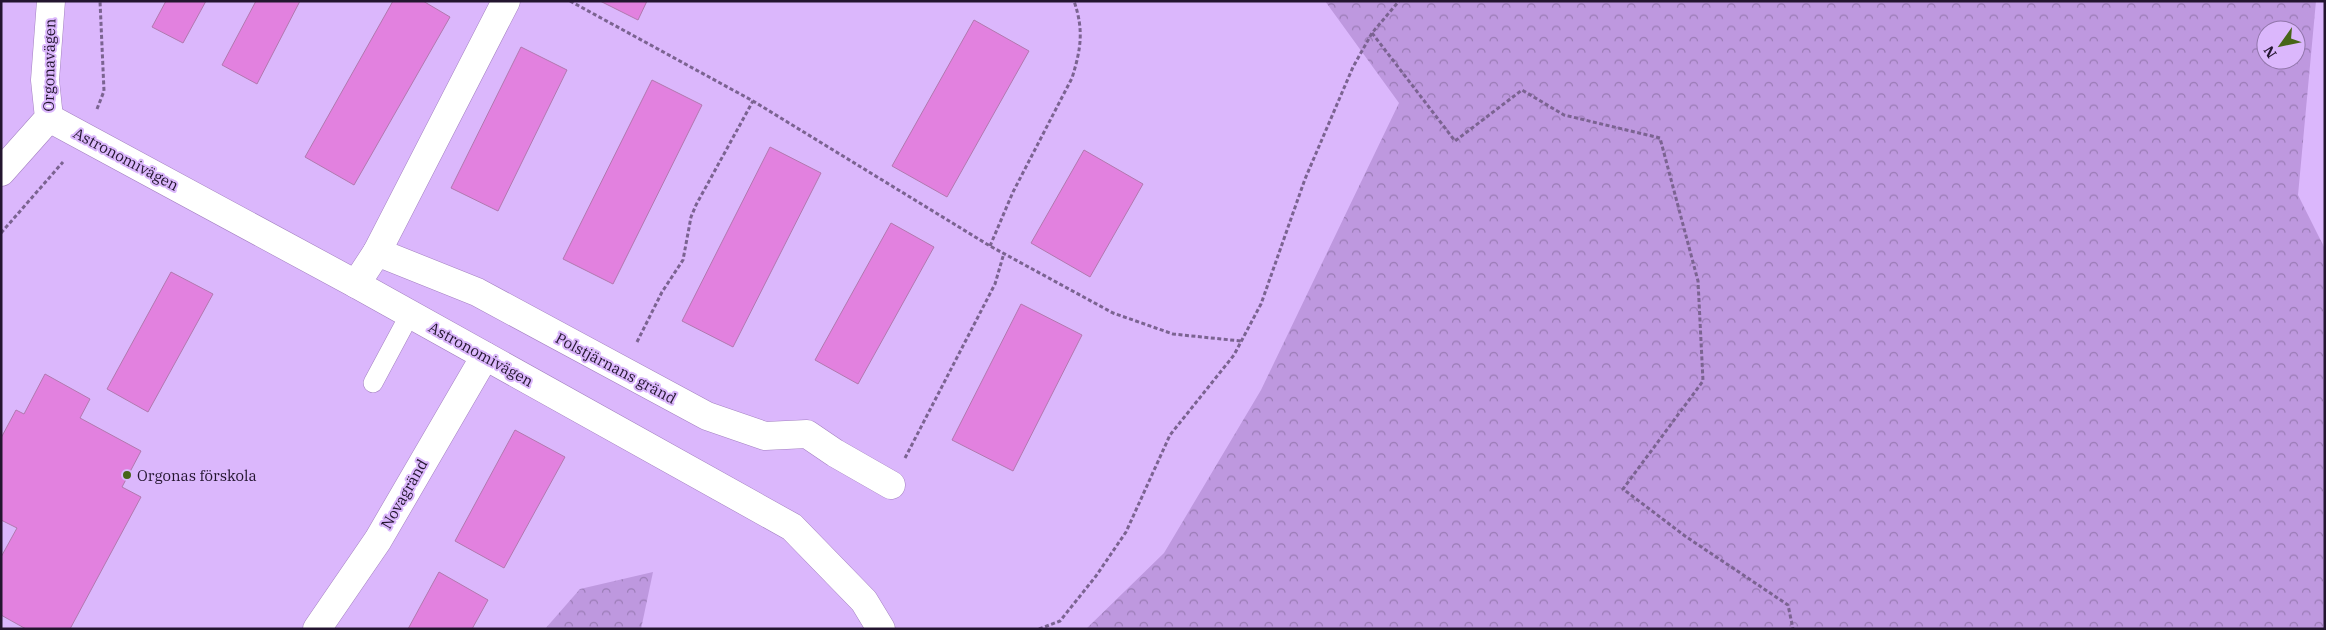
<svg xmlns="http://www.w3.org/2000/svg" width="2326" height="630" font-family="'IBM Plex Serif',serif">
	<defs>
		<pattern id="forest-crowns" width="20" height="18" patternUnits="userSpaceOnUse" patternTransform="scale(1.25)"><rect width="20" height="18" fill="#be98df"/><path d="M2 6a3 3 0 1 1 6 0M12 15a3 3 0 1 1 6 0" fill="none" stroke="#9a7bb5"/></pattern>
	</defs>
	<rect width="100%" height="100%" fill="#dbb7fc"/>
	<g fill="url(#forest-crowns)" fill-rule="evenodd">
		<path d="M1325,1H2316L2298,195L2325,249V629H1086L1164,553L1261,390L1399,103ZM2266,30H2296V60H2266Z"/>
		<polygon points="653,572 641,629 545,629 580,589"/>
	</g>
	<g fill="#e281df" stroke="#b278af">
		<polygon points="166,1 206,1 183,43 152,27"/>
		<polygon points="256,1 300,1 257,84 222,65"/>
		<polygon points="393,1 423,1 450,17 354,185 305,157"/>
		<polygon points="600,1 647,1 638,20"/>
		<polygon points="974,20 1029,51 947,197 892,166"/>
		<polygon points="521,47 567,70 498,211 451,188"/>
		<polygon points="652,80 702,105 613,284 563,259"/>
		<polygon points="770,147 821,173 733,347 682,321"/>
		<polygon points="1084,150 1143,184 1090,277 1031,243"/>
		<polygon points="891,223 934,247 858,384 815,360"/>
		<polygon points="171,272 213,294 148,412 107,389"/>
		<polygon points="1021,304 1082,335 1013,471 952,440"/>
		<polygon points="45,374 90,399 80,418 141,451 122,487 141,497 70,629 26,629 1,615 1,557 17,528 1,520 1,438 16,410 24,414"/>
		<polygon points="515,430 565,457 504,568 455,541"/>
		<polygon points="439,572 488,600 472,629 408,629"/>
	</g>
	<g fill="none" stroke-linecap="round" stroke-linejoin="round">
		<g stroke="#a380c1" stroke-width="20">
			<polyline id="service" points="373,383 410,314"/>
		</g>
		<g stroke="#a380c1" stroke-width="29">
			<g id="minor">
				<polyline points="49,118 356,284 792,527 864,601 881,629"/>
				<polyline points="1,172 49,118 45,80 51,1"/>
				<polyline points="377,252 506,1"/>
				<polyline points="356,284 377,252 477,292 707,416 765,436 807,434 835,453 891,485"/>
				<polyline points="317,629 378,540 485,356"/>
			</g>
		</g>
		<g stroke="#7b6391" stroke-width="3" stroke-dasharray="4 2.5" stroke-linecap="butt">
			<polyline points="570,1 753,101 990,246 1113,313 1173,334 1241,341"/>
			<polyline points="1372,33 1455,141 1522,90 1564,115 1660,138 1698,281 1703,381 1623,489 1685,536 1788,605 1793,629"/>
			<polyline points="97,109 104,91 100,1"/>
			<polyline points="1,233 63,162"/>
			<path d="M990,246L1013,192L1072,78C1081,49 1084,30 1074,1"/>
			<polyline points="637,342 662,292 683,260 691,217 696,205 753,101"/>
			<polyline points="905,458 995,284 1004,253"/>
			<polyline points="1039,629 1060,621 1096,576 1126,532 1170,435 1234,355 1261,304 1305,179 1353,67 1372,33 1399,1"/>
		</g>
		<use href="#service" stroke="#fff" stroke-width="19"/>
		<use href="#minor" stroke="#fff" stroke-width="28"/>
	</g>
	<circle fill="#476518" stroke="#dbb7fc" stroke-width="2" cx="127" cy="475" r="5"/>
	<g text-anchor="middle" dominant-baseline="central" stroke-width="4" stroke-linejoin="round" paint-order="stroke">
		<g font-size="15" fill="#23152f" stroke="#dbb7fc">
			<text transform="translate(49 65) rotate(-89)">Orgonavägen</text>
			<text transform="translate(126 159) rotate(28)">Astronomivägen</text>
			<text transform="translate(481 354) rotate(29)">Astronomivägen</text>
			<text transform="translate(616 368) rotate(28)">Polstjärnans gränd</text>
			<text transform="translate(404 494) rotate(-60)">Novagränd</text>
		</g>
		<g font-size="15" fill="#23152f" stroke="#dbb7fc" text-anchor="start">
			<text x="137" y="475">Orgonas förskola</text>
		</g>
	</g>
	<rect width="2326" height="630" fill="none" stroke="#23152f" stroke-width="5"/>
	<g transform="translate(2281 45) rotate(237)"><circle r="24" fill="#dbb7fc" stroke="#9176aa"/>
	<path d="M0-4L9 19L0 12L-9 19Z" fill="#476518"/>
	<text y="-8" font-size="14" font-weight="bold" text-anchor="middle" fill="#23152f">N</text>
	</g>
</svg>
